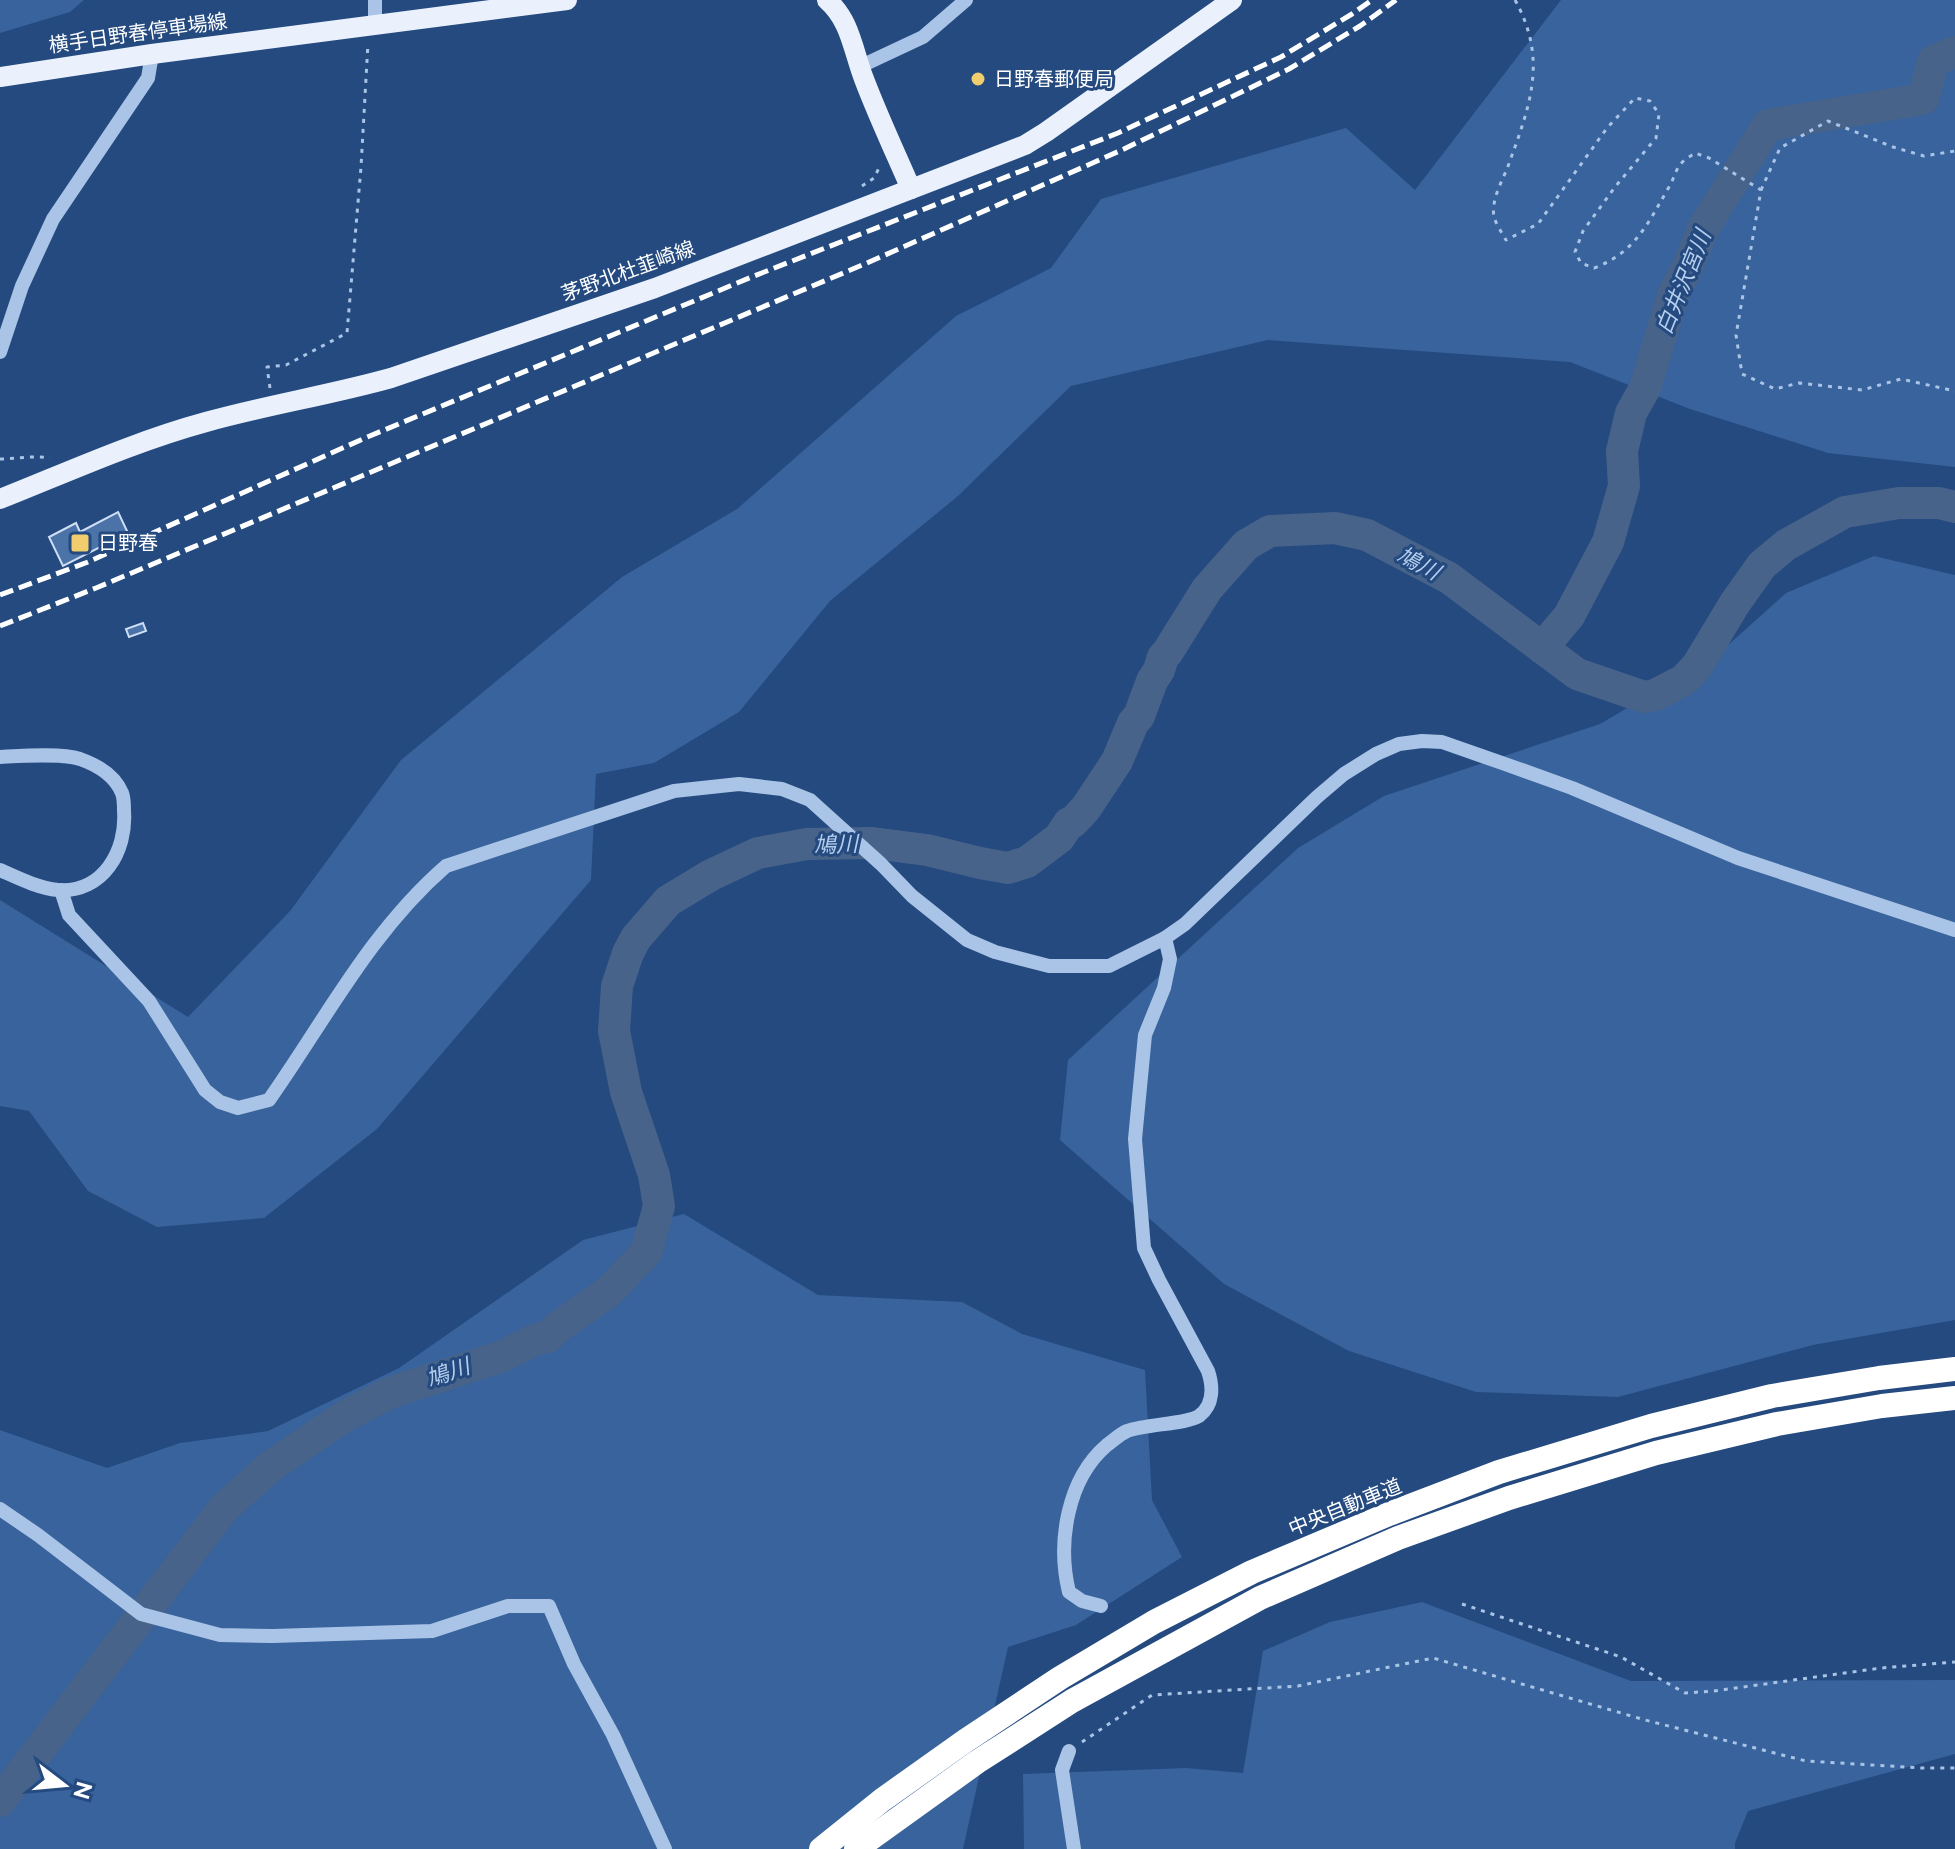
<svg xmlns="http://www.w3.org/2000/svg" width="1955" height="1849" font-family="Raleway,'Noto Sans JP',sans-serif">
	<rect width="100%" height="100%" fill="#244a7f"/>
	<g fill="#38639c">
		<polygon points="0,0 84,0 70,12 0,33"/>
		<polygon points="1561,0 1955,0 1955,467 1828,453 1690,409 1570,362 1268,340 1071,386 958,496 830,601 739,712 654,763 596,774 591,880 377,1129 264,1218 157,1227 88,1191 29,1111 0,1106 0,900 188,1017 290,911 401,760 622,577 737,509 956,316 1051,268 1101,199 1346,128 1415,190"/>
		<polygon points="1874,556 1955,575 1955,1320 1813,1345 1618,1397 1476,1392 1349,1351 1224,1284 1060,1140 1068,1060 1298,848 1384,796 1600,724 1717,655 1786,593"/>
		<polygon points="684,1214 818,1295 962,1302 1022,1334 1145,1370 1152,1500 1182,1557 1076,1625 1008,1647 963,1849 0,1849 0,1430 107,1468 180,1443 268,1431 399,1368 583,1240"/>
		<polygon points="1422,1602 1631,1681 1955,1680 1955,1754 1748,1811 1735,1843 1735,1849 1024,1849 1023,1774 1186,1768 1243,1773 1263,1651 1330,1622"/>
	</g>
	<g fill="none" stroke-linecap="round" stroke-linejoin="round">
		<g stroke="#48638a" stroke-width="32">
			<polyline points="1542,648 1569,616 1608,542 1624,486 1622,451 1631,413 1645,388 1673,295 1689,264 1703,229 1768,125 1923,99 1933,61 1955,52"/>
			<polyline points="0,1801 224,1508 271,1466 345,1416 389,1393 500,1357 537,1339 548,1337 558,1327 607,1293 646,1253 659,1206 654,1175 626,1092 614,1031 617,986 628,953 636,938 668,901 711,875 758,853 807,844 872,843 927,850 980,863 1008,868 1027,862 1059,838 1069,823 1073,822 1086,808 1117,761 1133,723 1139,716 1152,681 1159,670 1163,657 1167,653 1207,589 1246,545 1270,531 1335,528 1367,535 1449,578 1577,674 1644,697 1655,695 1684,680 1697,666 1735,603 1762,565 1786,545 1845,512 1899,503 1939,503 1955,507"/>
		</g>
	</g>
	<g fill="#4c73a8" stroke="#cddef5" stroke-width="2">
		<polygon points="118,512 128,533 63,566 49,537 76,523 80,532"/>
		<polygon points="143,623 146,631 129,637 126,629"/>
	</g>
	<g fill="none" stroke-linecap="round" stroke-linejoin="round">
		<g stroke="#a9c4e6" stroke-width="3" stroke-dasharray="4 6" stroke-linecap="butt">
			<path d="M1515,0C1549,61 1529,108 1507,169C1501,183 1491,201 1494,217C1496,224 1502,233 1506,240L1538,224L1607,128L1635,98L1650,101L1659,114L1656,138L1615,187L1583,231L1575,252L1581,263L1594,268C1635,253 1648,223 1669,187C1673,181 1675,171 1680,165C1683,160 1691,156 1695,153L1709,158L1761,190L1736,335L1742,374L1775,389L1799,383L1862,390L1901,379L1955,391"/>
			<polyline points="862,186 874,178 880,166"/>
			<polyline points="1761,190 1780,148 1828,121 1893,147 1924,156 1955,151"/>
			<polyline points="270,388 267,367 286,365 347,333 361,167 368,43"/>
			<path d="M0,459C17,459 33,455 50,458"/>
			<polyline points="1462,1604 1621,1657 1685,1693 1714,1691 1881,1668 1955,1662"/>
			<polyline points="1082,1742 1152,1695 1298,1686 1433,1658 1645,1720 1806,1761 1922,1768 1955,1768"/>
		</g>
		<g stroke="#a9c4e6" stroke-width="14">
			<polyline points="375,26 375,0"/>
			<polyline points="859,67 923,37 966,0"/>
			<polyline points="0,352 22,286 53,219 148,78 152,54"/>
			<path d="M0,757C21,756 61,753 80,759C97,765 115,776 122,793C124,798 124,806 124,811C127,851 103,893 58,890C38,888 18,878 0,870"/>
			<path d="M61,890L69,915L149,1001L205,1090L220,1102L238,1108L269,1100C326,1019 370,932 446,866L674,791L739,784L782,789L810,800L881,864L912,896L967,940L995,952L1049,966H1109L1165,938L1185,924L1317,797L1344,774L1376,754L1399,744L1422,741L1442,742L1505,764L1572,788L1738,858L1955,930"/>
			<polyline points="0,1509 38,1535 141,1614 220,1635 273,1636 432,1631 508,1606 549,1606 574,1664 613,1735 665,1849"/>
			<path d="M1101,1606L1082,1601L1069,1592C1057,1543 1067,1479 1107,1445C1114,1440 1120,1434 1127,1431C1145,1424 1187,1424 1199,1416C1214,1405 1213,1386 1208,1371L1159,1280L1144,1248L1135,1139L1145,1035L1164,988L1170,959L1165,938"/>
			<polyline points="1069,1751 1062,1770 1074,1849"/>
		</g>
		<g stroke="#eaf1fd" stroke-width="20">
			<path d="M827,0C851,21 853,51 864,79C878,116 895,152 911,189"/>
			<polyline points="0,77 152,54 567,0"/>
			<path d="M0,499C68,472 136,441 206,422C267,405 330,395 391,378L655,288L1025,145L1046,132L1232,0"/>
		</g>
		<g stroke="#fff" stroke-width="24">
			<polyline points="821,1849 882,1800 965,1741 1060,1678 1154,1622 1252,1572 1389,1514 1499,1472 1651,1426 1772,1396 1879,1378 1955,1369"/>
			<polyline points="856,1849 977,1762 1072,1701 1260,1598 1398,1538 1509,1498 1656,1453 1777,1424 1882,1406 1955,1398"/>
		</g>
		<g stroke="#fff" stroke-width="5" stroke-dasharray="14 6" stroke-linecap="butt">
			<polyline points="0,595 88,562 365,438 754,276 1118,133 1281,57 1352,14 1372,0"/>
			<polyline points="0,626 96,588 867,263 1124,149 1289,69 1360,26 1396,0"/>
		</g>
	</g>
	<g fill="#f1cd6d" stroke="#244a7f" stroke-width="3">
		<circle cx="978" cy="79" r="8"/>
		<rect x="70" y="533" width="20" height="20" rx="4"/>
	</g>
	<g text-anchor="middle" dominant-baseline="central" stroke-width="6" stroke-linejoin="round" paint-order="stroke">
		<g font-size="20" fill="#fff" stroke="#244a7f">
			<text transform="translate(138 33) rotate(-8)">横手日野春停車場線</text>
			<text transform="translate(628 271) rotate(-20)">茅野北杜韮崎線</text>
			<text transform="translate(1345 1507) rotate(-22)">中央自動車道</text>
		</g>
		<g font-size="20" fill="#fff" stroke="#244a7f" text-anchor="start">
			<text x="994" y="79">日野春郵便局</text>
			<text x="98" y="543">日野春</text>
		</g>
		<g font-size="22" font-style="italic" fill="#b5ceee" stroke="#244a7f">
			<text transform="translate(1683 282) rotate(-68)">白井沢宮川</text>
			<text transform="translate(1419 563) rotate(28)">鳩川</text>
			<text transform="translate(836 844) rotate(-2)">鳩川</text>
			<text transform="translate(448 1372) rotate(-19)">鳩川</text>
		</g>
	</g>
	<g transform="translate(64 1785) rotate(106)" stroke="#244a7f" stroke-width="6" paint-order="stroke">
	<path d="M0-6L14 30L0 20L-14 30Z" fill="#ffffff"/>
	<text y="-12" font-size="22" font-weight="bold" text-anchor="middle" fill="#ffffff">N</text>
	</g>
</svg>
